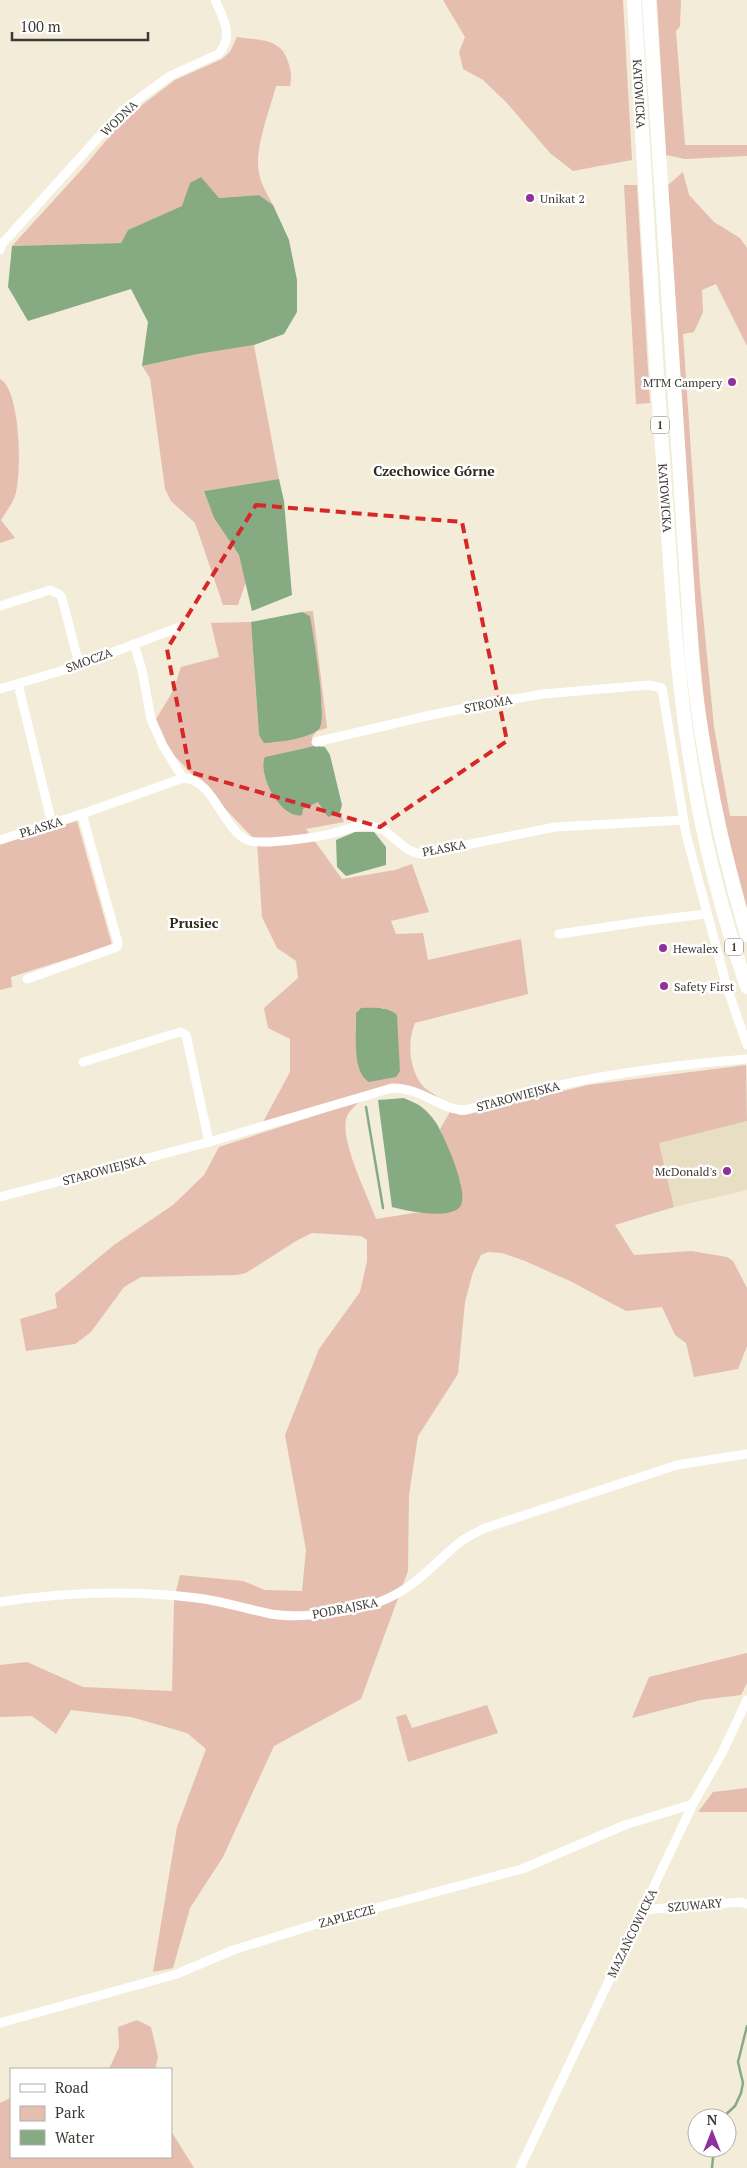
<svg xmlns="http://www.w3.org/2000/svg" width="747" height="2168" font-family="'PT Serif',serif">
	<rect width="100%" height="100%" fill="#f2ecd8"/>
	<polygon fill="#e8dec4" points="747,1121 747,1190 674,1207 659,1143"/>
	<g fill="#e5beb0" fill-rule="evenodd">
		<polygon points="443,0 623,0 632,160 573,171 550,153 506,102 483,80 463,69 459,52 465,37"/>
		<polygon points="657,0 681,0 680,26 676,31 685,145 747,145 747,156 685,159 666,155"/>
		<path d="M237,37C257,40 280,38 287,59C291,70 292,75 290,86H276C270,110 254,148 259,173C261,185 268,195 273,205L259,195L219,198L190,183L183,206L128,230L121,243L12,246L84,167L125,118L175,80L222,59L230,52Z"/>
		<polygon points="683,172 689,195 714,222 740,238 747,248 747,346 716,284 702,290 703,312 694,332 683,334 700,584 714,727 730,816 747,816 747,908 722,814 705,713 694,592 668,185"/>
		<polygon points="624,185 637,185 650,403 636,404"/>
		<polygon points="254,345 279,479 204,491 214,518 239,555 246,582 238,605 223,605 195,523 171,501 165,489 150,378 142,366 198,354"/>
		<path d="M0,379C21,390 22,475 15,496C12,504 6,512 1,520L15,538L0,543Z"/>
		<path d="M313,611L327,728L317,731L312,737L314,746L265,757L303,809L318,802L335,814L340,812L344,822L306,829L342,879L395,870L412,864L429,912L391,921L396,934L423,933L428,960L521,939L528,994L415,1023C407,1042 409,1068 422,1085C426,1090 433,1093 438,1097L403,1085L263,1122L290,1072V1039L268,1028L264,1008L298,978L296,961L277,948L262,917L257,842L169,750L156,719L173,691L181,667L219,657L211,623L251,622L259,735L273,743L305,736L317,731L322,707L310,616L302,612ZM384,1008L400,1068L357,1060L358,1010Z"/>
		<polygon points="77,821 112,945 11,977 12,987 0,990 0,844"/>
		<path d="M746,1065L747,1121L659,1143L674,1207L615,1225L634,1255L691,1251L727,1257L733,1261L747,1288V1346L738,1369L694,1377L686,1343L675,1335L662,1307L626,1311L572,1282L525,1261L502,1253L488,1252L481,1255L473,1272L465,1302L458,1374L418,1436L409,1495L408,1571L361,1699L274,1746L223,1857L190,1908L173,1968L153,1972L177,1827L206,1749L187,1733L131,1717L71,1710L56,1734L32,1716L0,1717V1665L27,1662L83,1687L172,1691L174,1600L180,1575L243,1581L265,1590L302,1591L306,1550L285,1435L319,1349L360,1292L367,1261V1240L361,1236L312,1233L296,1241L246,1273L237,1275L141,1277L124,1287L91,1332L75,1344L26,1351L20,1319L57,1308L55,1294L114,1245L173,1205L204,1175L219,1147L360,1101C356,1105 350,1110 347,1116C338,1138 368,1196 376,1219L414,1213L449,1212L461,1184L440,1129L451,1110L459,1115H465L588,1085Z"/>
		<polygon points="747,1653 747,1683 741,1695 701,1700 632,1718 649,1677"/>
		<polygon points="487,1705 498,1733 408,1762 396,1717 406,1714 412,1728"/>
		<polygon points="747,1788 747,1812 698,1812 713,1792"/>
		<polygon points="137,2020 151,2027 158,2057 155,2069 109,2069 119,2047 118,2027"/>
		<polygon points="11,2098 11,2157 171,2157 171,2131 194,2168 0,2168 0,2103"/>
	</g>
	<g fill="#86aa82">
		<polygon points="201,177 219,198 259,195 273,205 289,240 297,280 297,312 284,334 254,345 198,354 142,366 148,322 131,289 28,321 8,287 12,246 121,243 128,230 182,206 190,183"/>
		<polygon points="279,479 284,501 292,595 252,611 239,555 214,518 204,491"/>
		<path d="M302,612L310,616C313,633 328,719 319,729C311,738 276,743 264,743L259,735L251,622Z"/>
		<path d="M314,746L325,747L330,755L342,805L340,812L328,817L318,802L303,809L302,815C281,820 257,774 265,757Z"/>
		<polygon points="355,832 374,832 386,847 386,865 346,876 337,867 336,840"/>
		<path d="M361,1008C374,1008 387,1006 397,1015L400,1071L396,1077L369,1082C351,1071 357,1032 356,1013Z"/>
		<path d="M404,1098C410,1101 419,1104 424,1109C430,1114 437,1123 440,1130C447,1143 470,1195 460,1207C448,1220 407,1211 392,1207L378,1100Z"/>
	</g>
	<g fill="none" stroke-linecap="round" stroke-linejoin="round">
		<g stroke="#86aa82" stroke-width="2.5">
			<polyline points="366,1107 383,1208"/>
			<polyline points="722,2118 735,2106 741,2093 743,2083 738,2062 747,2026"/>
			<polyline points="712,2168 714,2148"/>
		</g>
		<g stroke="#fff" stroke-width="9">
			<path d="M0,250L2,244L122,111L170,76L218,54C235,38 223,17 215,0"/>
			<polyline points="0,606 50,590 59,594 62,598 79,664"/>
			<polyline points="134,644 142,670 151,719 163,746 183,778"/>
			<polyline points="18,684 52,824"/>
			<polyline points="0,689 74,667 177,628"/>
			<polyline points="316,742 431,715 502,701 543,694 649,685 662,688 686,834 727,987 747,1045"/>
			<path d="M0,840L82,814L183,778C214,779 222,828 247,840C260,846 319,837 334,833C343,831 351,827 360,826C391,822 397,851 421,854L555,827L683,820"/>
			<polyline points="559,934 647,921 706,914"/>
			<polyline points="27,979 117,947 118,943 82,814"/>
			<polyline points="83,1062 170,1035 181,1032 186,1035 209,1142"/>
			<path d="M0,1197L209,1142L392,1088C423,1088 440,1110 465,1110C499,1102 532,1091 565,1084C625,1071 686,1064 747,1059"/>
			<path d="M0,1602C65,1592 132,1590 197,1598C222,1601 246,1609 271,1614C300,1619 357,1612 384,1600C417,1586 432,1565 459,1543C466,1537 476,1533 485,1528L677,1465L747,1454"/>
			<polyline points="643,1910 740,1902 747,1904"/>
			<polyline points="0,2023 177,1974 233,1950 320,1923 522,1869 625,1825 693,1804"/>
			<polyline points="520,2168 693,1804 722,1753 747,1700"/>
		</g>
		<g stroke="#fff" stroke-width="14">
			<path id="s1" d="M634,0C644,158 652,317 664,475C671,571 675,668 691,764C703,840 722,914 747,987"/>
			<path d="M649,0L692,659C702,754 720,844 747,935"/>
		</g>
	</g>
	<path fill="none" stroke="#d62828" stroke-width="4" stroke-dasharray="10 6" stroke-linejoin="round" d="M256,505L462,522L507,741L380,827L190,772L167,649Z"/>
	<g fill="#90319a" stroke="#fff" stroke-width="2">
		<circle cx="530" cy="198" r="5"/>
		<circle cx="732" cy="382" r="5"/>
		<circle cx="663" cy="948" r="5"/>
		<circle cx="664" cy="986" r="5"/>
		<circle cx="727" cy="1171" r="5"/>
	</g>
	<g text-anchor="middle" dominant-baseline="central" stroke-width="5" stroke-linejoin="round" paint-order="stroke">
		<g fill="#fff" stroke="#777570" stroke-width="1">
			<rect x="651" y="416.5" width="18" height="17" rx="4"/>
			<rect x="725" y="938.5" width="18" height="17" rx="4"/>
		</g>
		<g font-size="11" font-weight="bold" fill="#3d3a33">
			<text x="660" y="425">1</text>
			<text x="734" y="947">1</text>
		</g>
		<g font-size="12" fill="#3d3a33" stroke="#fff">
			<text stroke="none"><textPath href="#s1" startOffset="94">KATOWICKA</textPath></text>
			<text transform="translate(119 118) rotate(-44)">WODNA</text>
			<text stroke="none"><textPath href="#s1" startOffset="499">KATOWICKA</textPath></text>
			<text transform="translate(89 660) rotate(-20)">SMOCZA</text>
			<text transform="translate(488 704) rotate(-11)">STROMA</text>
			<text transform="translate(41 827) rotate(-17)">PŁASKA</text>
			<text transform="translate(444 848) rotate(-11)">PŁASKA</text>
			<text transform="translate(518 1096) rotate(-15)">STAROWIEJSKA</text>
			<text transform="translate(104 1170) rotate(-15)">STAROWIEJSKA</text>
			<text transform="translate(345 1608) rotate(-11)">PODRAJSKA</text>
			<text transform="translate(695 1905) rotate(-5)">SZUWARY</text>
			<text transform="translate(347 1916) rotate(-15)">ZAPLECZE</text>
			<text transform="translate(632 1933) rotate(-64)">MAZAŃCOWICKA</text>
		</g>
		<g font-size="12" fill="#3d3a33" stroke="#fff" text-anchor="start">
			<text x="540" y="198">Unikat 2</text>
			<text x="722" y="382" text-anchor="end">MTM Campery</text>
			<text x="673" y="948">Hewalex</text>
			<text x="674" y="986">Safety First</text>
			<text x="717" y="1171" text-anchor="end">McDonald's</text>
		</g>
		<g font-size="14" font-weight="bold" fill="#2f2a1b" stroke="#fff">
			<text x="434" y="470">Czechowice Górne</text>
			<text x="194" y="922">Prusiec</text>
		</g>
	</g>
	<rect x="10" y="2068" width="162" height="90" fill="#ffffff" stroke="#b1b0ad"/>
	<rect x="20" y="2084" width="25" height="8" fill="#ffffff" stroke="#b1b0ad"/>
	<text x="55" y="2093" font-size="15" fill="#3d3a33">Road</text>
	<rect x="20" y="2106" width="25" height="15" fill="#e5beb0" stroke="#b1b0ad"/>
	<text x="55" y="2118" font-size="15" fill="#3d3a33">Park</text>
	<rect x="20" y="2130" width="25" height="15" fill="#86aa82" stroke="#b1b0ad"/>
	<text x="55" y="2143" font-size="15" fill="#3d3a33">Water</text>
	<g transform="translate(712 2133)"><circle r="24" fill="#ffffff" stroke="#b1b0ad"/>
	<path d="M0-4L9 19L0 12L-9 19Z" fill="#90319a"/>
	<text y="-8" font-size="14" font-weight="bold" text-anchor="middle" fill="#3d3a33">N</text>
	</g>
	<path d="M12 32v8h136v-8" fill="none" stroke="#3d3a33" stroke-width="2.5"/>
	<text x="20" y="32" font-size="15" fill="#3d3a33" stroke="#ffffff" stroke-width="4" paint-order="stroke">100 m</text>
</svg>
